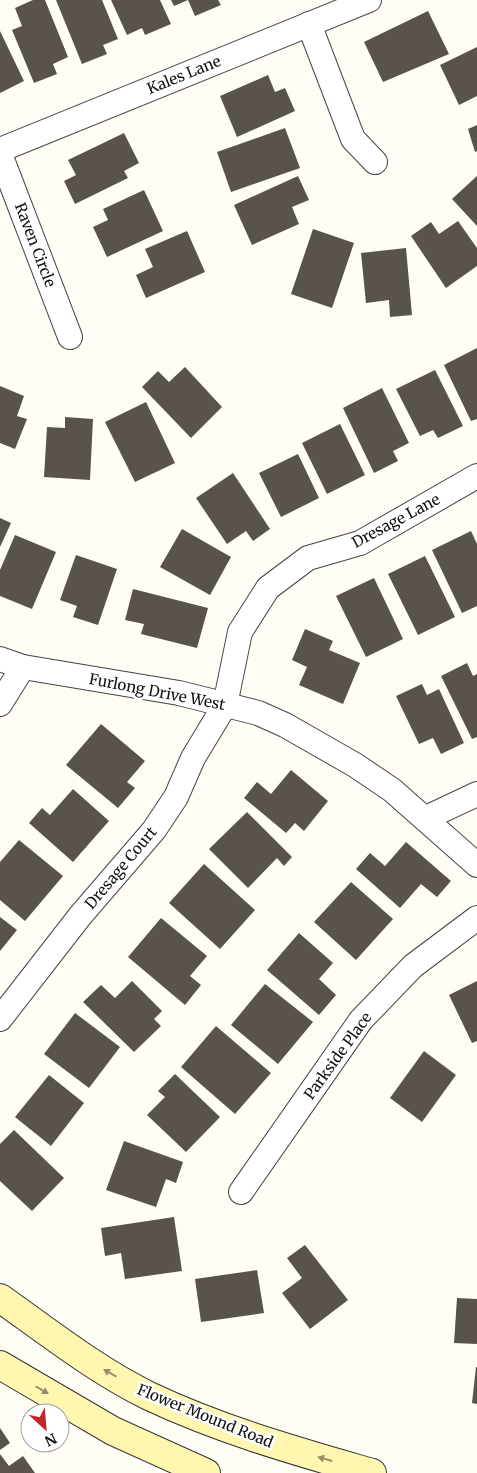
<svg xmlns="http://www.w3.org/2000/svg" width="477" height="1473" font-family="Merriweather,serif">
<rect width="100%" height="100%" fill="#fffdf5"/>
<g fill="#5a524d">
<path d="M33 0H45L68 57 53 64 57 74 34 83 12 30 22 26 15 8Z"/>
<path d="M56 0H102L118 39 103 45 107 54 82 64Z"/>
<path d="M111 0H160L171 24 145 35 142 28 127 35Z"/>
<path d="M171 0H188L174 6Z"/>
<path d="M188 0H218L221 5 195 16Z"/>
<path d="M428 11 449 54 383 82 364 42Z"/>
<path d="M0 31 24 81 0 93Z"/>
<path d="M477 47V96L459 105 440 65Z"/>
<path d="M268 75 275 92 285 88 295 111 237 137 220 96Z"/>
<path d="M477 125V151L475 152 468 129Z"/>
<path d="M285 128 300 168 231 192 217 152Z"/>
<path d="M124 133 139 163 124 171 128 178 75 204 64 181 76 175 68 160Z"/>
<path d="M298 176 309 200 292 207 299 224 252 245 234 205Z"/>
<path d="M477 176V226L452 199Z"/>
<path d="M144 190 163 231 107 257 93 227 108 220 103 209Z"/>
<path d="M458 221 477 248V266L446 288 411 236 431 222 439 234Z"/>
<path d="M313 229 354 243 332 308 291 294Z"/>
<path d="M187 231 205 272 146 298 136 275 153 267 145 249Z"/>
<path d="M406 248 412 315 390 317 389 300 366 303 361 253Z"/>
<path d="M477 348V419L471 421 444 365Z"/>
<path d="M185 367 222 407 191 438 142 387 158 371 169 382Z"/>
<path d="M435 370 463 426 438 438 433 430 420 436 396 389Z"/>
<path d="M0 386 24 396 17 416 27 419 15 449 0 443Z"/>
<path d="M382 388 409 443 393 451 398 461 374 473 343 408Z"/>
<path d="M146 402 175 463 135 482 105 422Z"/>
<path d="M65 417 93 419 90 480 44 477 47 427 65 428Z"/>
<path d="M340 424 365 475 327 494 302 443Z"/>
<path d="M298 454 319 498 281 517 259 473Z"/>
<path d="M233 473 270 529 253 541 246 531 227 544 196 498Z"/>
<path d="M0 518 11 523 0 547Z"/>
<path d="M182 529 231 557 210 595 160 567Z"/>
<path d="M471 531 477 544V606L462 613 432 550Z"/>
<path d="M15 535 56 552 32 609 0 596V570Z"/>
<path d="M76 555 117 569 98 625 73 617 77 606 60 600Z"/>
<path d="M425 556 455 617 418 635 388 574Z"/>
<path d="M374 578 403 639 366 657 336 596Z"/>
<path d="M133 589 208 608 197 648 141 634 144 624 125 620Z"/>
<path d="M305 629 333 641 329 650 360 663 343 704 299 685 307 667 292 660Z"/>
<path d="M467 663 473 676 477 674V737L472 739 441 676Z"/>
<path d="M422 684 427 695 439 689 464 743 441 754 433 738 419 744 396 696Z"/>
<path d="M101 724 145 761 127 782 135 788 118 808 66 765Z"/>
<path d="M291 770 328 801 304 831 295 823 286 833 244 798 257 782 271 794Z"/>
<path d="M73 789 109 821 73 862 29 823 42 808 50 815Z"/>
<path d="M247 812 292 857 284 866 277 858 248 888 209 849Z"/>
<path d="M19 840 63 876 25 921 0 900V862Z"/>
<path d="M406 842 451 881 437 897 421 884 400 908 356 869 370 853 385 866Z"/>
<path d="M204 864 255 910 220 949 169 903Z"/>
<path d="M351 882 393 919 356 960 314 922Z"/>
<path d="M0 917 17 930 0 951Z"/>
<path d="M161 918 207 956 190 976 201 985 185 1005 128 957Z"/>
<path d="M299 933 333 963 319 979 336 995 319 1015 267 970Z"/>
<path d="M132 981 162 1011 154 1019 161 1026 134 1052 83 1002 101 985 115 998Z"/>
<path d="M477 981V1041L472 1043 449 995Z"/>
<path d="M265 984 313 1022 278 1064 231 1025Z"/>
<path d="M75 1013 120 1047 89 1088 44 1054Z"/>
<path d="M216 1026 271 1073 235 1114 181 1067Z"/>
<path d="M424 1051 456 1075 422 1122 390 1098Z"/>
<path d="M175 1074 220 1117 186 1152 147 1115 165 1097 158 1091Z"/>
<path d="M49 1075 84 1103 51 1146 15 1117Z"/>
<path d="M14 1130 64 1178 32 1211 0 1181V1144Z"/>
<path d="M124 1141 183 1162 176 1183 166 1179 156 1207 106 1190Z"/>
<path d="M174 1217 182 1271 125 1279 121 1253 105 1256 101 1228Z"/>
<path d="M305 1245 348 1300 310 1329 282 1293 302 1278 287 1258Z"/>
<path d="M257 1270 264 1313 201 1322 195 1279Z"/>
<path d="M457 1298 477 1299V1344L454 1343Z"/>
<path d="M476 1367H477V1404L472 1403Z"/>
<path d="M0 1428 10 1443 0 1450Z"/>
<path d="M0 1454 9 1466 23 1456 35 1473H0Z"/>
</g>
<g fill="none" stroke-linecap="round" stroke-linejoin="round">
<g stroke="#444" stroke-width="26">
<g id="minor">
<path d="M309 24 353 139 375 162"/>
<path d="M0 150 369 0"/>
<path d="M0 154 70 337"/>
<path d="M0 659 23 667 179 693 258 713 285 725 355 765 392 790 477 865"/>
<path d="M0 704 23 667"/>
<path d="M426 818 477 794"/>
<path d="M0 1019 80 916 154 830 176 797 193 758 225 705 240 632 268 588 308 558 360 543 477 476"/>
<path d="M241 1192 361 1020 413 966 477 918"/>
</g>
</g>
<g stroke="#333" stroke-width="30">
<g id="secondary">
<path d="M0 1298C48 1332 96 1370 149 1396 221 1430 296 1451 372 1473"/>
<path d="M0 1365 113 1431 206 1473"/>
</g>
</g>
<use href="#minor" stroke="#fff" stroke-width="24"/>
<use href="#secondary" stroke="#fff6b0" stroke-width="28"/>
</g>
<defs><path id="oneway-solid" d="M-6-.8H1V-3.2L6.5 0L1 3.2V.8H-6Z" transform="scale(1.25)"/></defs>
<g fill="#948f68">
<use href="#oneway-solid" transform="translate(110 1373) rotate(-150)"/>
<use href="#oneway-solid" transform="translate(42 1390) rotate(30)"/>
<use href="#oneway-solid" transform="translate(325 1459) rotate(-164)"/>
</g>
<g text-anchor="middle" stroke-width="5" stroke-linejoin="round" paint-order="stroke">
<g font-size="15" fill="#111" stroke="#fff">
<text transform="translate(184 75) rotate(-22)" y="5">Kales Lane</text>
<text transform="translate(35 245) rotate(69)" y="5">Raven Circle</text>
<text transform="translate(396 521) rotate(-28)" y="5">Dresage Lane</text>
<text transform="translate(157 692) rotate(11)" y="5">Furlong Drive West</text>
<text transform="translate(121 868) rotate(-50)" y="5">Dresage Court</text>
<text transform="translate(338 1056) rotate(-54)" y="5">Parkside Place</text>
<text transform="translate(205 1416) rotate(22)" y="5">Flower Mound Road</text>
</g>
</g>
<g transform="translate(45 1428) rotate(154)"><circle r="24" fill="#ffffff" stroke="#a0a0a0"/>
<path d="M0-4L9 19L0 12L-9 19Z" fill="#c4262e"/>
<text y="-8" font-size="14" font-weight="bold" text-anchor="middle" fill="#111111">N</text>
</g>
</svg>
